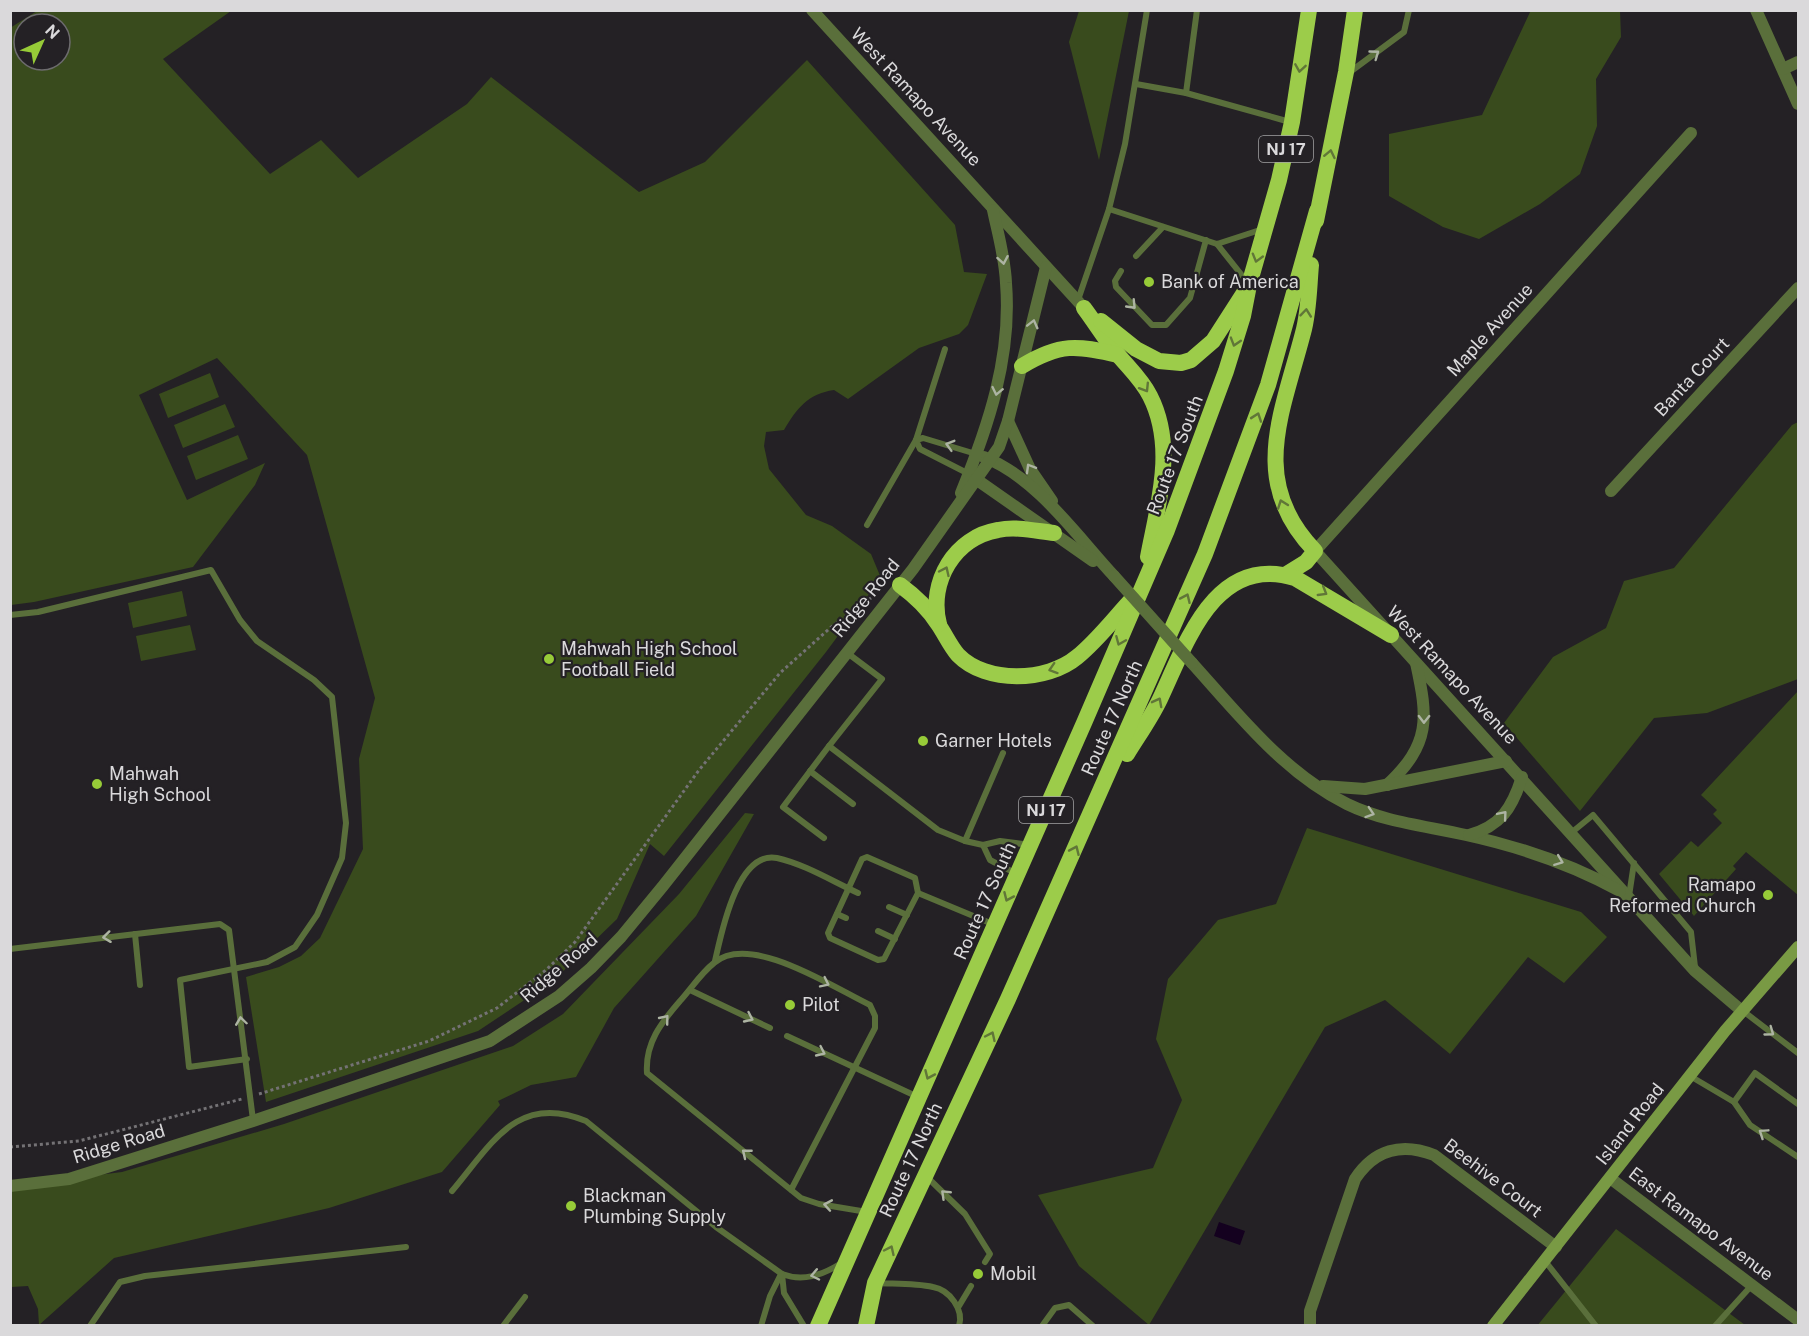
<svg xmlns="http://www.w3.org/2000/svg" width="1809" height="1336" font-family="'Public Sans',sans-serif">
<rect width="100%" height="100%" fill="#242125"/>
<g fill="#394b1d" fill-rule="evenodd">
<path d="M1531 10 1620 11 1621 37 1596 79 1597 126 1580 174 1540 204 1479 239 1443 227 1389 196V134L1482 115Z"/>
<path d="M37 11H231L163 59 270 174 321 140 358 178 467 104 491 77 639 192 705 162 807 60 955 225 964 272 987 274 968 325 959 334 919 348 848 399 834 390C808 394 797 408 784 430L766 432 764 446 769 469 806 515 832 526 871 554 881 578 826 652 664 856 650 844 617 919 553 981 478 1031 266 1102 246 977 279 967 301 956 320 938 363 849 359 759 375 698 307 455 217 358 139 395 187 500 265 463 255 485 193 567 34 602 11 605 10 28ZM24 24H60V60H24Z"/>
<path d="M1079 11H1129L1099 160 1069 42Z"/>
<path d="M210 373 219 397 168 418 159 394Z"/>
<path d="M225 404 235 427 183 448 174 425Z"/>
<path d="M1798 422V679L1707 713 1654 718 1580 811 1504 723 1553 657 1606 628 1624 581 1674 568 1792 425Z"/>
<path d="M238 435 248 459 196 480 187 456Z"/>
<path d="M182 591 187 616 133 628 128 603Z"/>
<path d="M190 625 196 650 141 661 136 636Z"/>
<path d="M1798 691V895L1746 852 1733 866 1736 869 1694 916 1659 874 1691 841 1698 847 1722 823 1713 814 1717 810 1701 795Z"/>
<path d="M745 813 754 814 696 916 614 1008 576 1077 531 1085 498 1101 500 1105 442 1172 329 1208 114 1258 39 1325 38 1309 28 1286 11 1287V1186L122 1172 284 1124 513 1046 563 1014 679 894Z"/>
<path d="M1307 828 1581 912 1607 937 1564 983 1528 957 1450 1054 1385 1000 1325 1027 1149 1325 1079 1266 1038 1195 1153 1168 1182 1100 1156 1039 1168 979 1218 920 1276 904Z"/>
<path d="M1616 1229 1745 1325 1537 1326Z"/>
</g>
<path fill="#14011f" d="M1219 1222 1245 1231 1240 1245 1214 1236Z"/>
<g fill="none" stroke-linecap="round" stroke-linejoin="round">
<g stroke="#747275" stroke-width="3" stroke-dasharray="3 3" stroke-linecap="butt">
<path d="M259 1094 429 1041 497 1008 546 970 575 942 699 770 780 673 830 628 871 598"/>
<path d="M10 1147 79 1141 242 1099"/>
</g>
<g stroke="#5a6f3b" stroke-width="6">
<path d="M1197 10 1186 93 1290 122"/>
<path d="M1350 72 1404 32 1409 10"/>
<path d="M1136 84 1186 93"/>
<path d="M1109 209 1217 244 1263 229"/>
<path d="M1217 244 1248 283"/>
<path d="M1136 256 1163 227"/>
<path d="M1121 271 1115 281 1116 287 1152 325H1166L1190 298 1206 240"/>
<path d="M1078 300 1109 209 1125 144 1147 10"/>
<path d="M969 474 920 449 916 440 923 438 976 454"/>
<path d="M867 525 916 440 945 349"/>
<path d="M10 615 38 612 211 570 240 620 257 641 314 680 332 697 346 823 342 858 317 915 295 947 267 962 180 980 189 1067 247 1059"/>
<path d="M846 652 882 679 829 746 938 830 965 841 983 845 1000 841 1030 845"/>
<path d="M810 771 853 804"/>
<path d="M1571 833 1593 815 1691 932 1695 967"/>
<path d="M824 838 783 807 829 746"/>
<path d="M965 841 1003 753"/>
<path d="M983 845 990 860 1017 874"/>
<path d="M867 857 915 878 918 893 884 959 878 960 830 938 828 933 862 859Z"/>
<path d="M918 893 995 925"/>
<path d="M1629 896 1634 863"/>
<path d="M889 907 907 915"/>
<path d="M837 914 846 918"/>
<path d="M878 931 895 939"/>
<path d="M135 934 140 985"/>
<path d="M10 949 220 924 229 930 253 1120"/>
<path d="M715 961C721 935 737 850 777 858 804 864 832 881 858 893"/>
<path d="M690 990 770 1028"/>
<path d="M1743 1011 1798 1053"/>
<path d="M787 1036 918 1097"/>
<path d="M1690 1076 1734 1102 1750 1125 1798 1157"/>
<path d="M1734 1102 1755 1073 1798 1104"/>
<path d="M927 1177 965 1214 990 1254 985 1262"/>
<path d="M791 1190 875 1028V1016L870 1005C834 988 750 932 714 963 701 973 691 989 680 1001 661 1023 645 1043 647 1073L801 1198 819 1204 867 1212"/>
<path d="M452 1191C491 1145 517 1092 586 1121L716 1227 782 1274C803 1282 822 1275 840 1264"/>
<path d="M1545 1261 1596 1326"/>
<path d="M782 1274 784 1293 804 1326"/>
<path d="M876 1283C895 1284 915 1283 933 1287 950 1290 964 1310 959 1326"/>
<path d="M959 1306 971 1286"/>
<path d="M90 1326 120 1282 145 1276 406 1247"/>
<path d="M503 1326 525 1297"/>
<path d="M761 1326 770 1296 781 1274"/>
<path d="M1042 1326 1055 1308 1069 1305 1093 1326"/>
<path d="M1715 1326 1752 1285"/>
</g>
<g stroke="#5a6f3b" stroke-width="12">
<path d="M1756 10 1798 104"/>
<path d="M1783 69 1798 62"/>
<path d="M1611 491 1798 288"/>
<path d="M1315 551 1691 133"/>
<path d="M1310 1326V1311L1355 1179C1374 1150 1401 1142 1434 1155L1556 1247"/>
</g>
<g stroke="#5a6f3b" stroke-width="12">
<path d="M812 10 1084 308"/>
<path d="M1008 421 1030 469 1052 501"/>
<path d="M984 457C1037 478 1076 535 1114 576"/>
<path d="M970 475 1093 561"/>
<path d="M961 493C988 427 1012 357 1006 283 1005 258 998 234 993 210"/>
<path d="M1315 551 1695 971 1742 1011"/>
<path d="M1192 663C1238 714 1284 773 1347 804 1384 822 1427 826 1466 835 1521 847 1571 864 1620 891"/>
<path d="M1387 785C1431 744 1428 718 1416 663"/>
<path d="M1323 786 1365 789 1506 761"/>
<path d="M1469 835C1501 826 1512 808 1522 777"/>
<path d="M1610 1178 1798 1320"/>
<path d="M10 1186 69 1179 253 1121 490 1041 559 996 591 968 621 937 663 886 913 569 999 447 1008 421 1046 267"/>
</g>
<path stroke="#799a44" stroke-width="12" d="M1493 1326 1725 1031 1798 947"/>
<g stroke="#9ccc4a" stroke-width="16">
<path d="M1316 221 1346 72 1355 10"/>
<path d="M1084 308C1096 324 1106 341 1119 356 1130 369 1142 380 1150 396 1176 447 1158 504 1148 557"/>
<path d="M1101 321 1136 349 1159 361 1181 363 1191 360 1213 341 1249 285 1279 180 1292 122 1309 10"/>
<path d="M1022 366C1060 343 1077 345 1118 355"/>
<path d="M1285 575 1306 562 1315 551C1248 482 1282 414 1303 333 1309 312 1309 287 1311 265"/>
<path d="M900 585C915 596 928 608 938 624 945 634 950 646 958 655 986 684 1047 682 1077 657 1098 640 1115 617 1134 597"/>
<path d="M939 624C928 582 955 537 998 530 1016 526 1036 531 1054 533"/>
<path d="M1127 754C1138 736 1151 718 1160 699 1186 644 1215 553 1295 578L1391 635"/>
<path d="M818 1326 1084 723 1167 530 1226 371 1243 316 1249 285"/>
<path d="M866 1326 875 1283 1008 999 1205 554 1268 385 1317 211"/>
</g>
<path stroke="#5a6f3b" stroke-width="12" d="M1114 576 1192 663"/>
</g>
<defs><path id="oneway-chevron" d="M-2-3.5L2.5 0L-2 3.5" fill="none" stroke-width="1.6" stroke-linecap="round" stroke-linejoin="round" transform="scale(1.5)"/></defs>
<g stroke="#adb4a3">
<use href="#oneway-chevron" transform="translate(1375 54) rotate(-36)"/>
<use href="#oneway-chevron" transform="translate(1003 260) rotate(80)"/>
<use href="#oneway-chevron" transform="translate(1132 305) rotate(46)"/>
<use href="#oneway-chevron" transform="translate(1033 324) rotate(-76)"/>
<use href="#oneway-chevron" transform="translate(997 391) rotate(102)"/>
<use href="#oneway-chevron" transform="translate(950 445) rotate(-164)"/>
<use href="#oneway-chevron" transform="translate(1030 468) rotate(-120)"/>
<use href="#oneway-chevron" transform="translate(1424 719) rotate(91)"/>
<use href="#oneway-chevron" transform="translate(1370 813) rotate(18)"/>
<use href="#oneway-chevron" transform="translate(1503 815) rotate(-50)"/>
<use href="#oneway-chevron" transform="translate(1559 861) rotate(21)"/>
<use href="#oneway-chevron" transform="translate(107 937) rotate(173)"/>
<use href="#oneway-chevron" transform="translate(825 983) rotate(26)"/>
<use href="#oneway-chevron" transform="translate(749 1018) rotate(25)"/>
<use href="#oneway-chevron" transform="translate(665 1019) rotate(-51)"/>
<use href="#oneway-chevron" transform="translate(241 1021) rotate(-98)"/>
<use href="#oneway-chevron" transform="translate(1770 1032) rotate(36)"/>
<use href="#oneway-chevron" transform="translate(821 1052) rotate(25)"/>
<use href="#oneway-chevron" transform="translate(1763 1133) rotate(-146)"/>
<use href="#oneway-chevron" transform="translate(746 1153) rotate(-141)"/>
<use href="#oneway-chevron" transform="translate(945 1194) rotate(-136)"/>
<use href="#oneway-chevron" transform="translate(828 1205) rotate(-170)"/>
<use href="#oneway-chevron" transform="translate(815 1275) rotate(168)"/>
</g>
<g stroke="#607638">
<use href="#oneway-chevron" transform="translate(1300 68) rotate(99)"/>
<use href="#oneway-chevron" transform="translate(1330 154) rotate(-78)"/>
<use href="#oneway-chevron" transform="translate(1257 258) rotate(106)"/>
<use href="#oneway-chevron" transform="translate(1306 313) rotate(-84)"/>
<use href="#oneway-chevron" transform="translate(1235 342) rotate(107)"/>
<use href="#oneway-chevron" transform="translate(1145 388) rotate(58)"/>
<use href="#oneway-chevron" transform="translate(1257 417) rotate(-71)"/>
<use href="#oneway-chevron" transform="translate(1282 504) rotate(-110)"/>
<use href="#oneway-chevron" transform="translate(945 571) rotate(-65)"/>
<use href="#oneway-chevron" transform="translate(1323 592) rotate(31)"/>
<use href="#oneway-chevron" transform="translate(1186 598) rotate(-66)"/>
<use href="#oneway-chevron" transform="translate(1120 641) rotate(113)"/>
<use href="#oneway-chevron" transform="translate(1053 669) rotate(162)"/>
<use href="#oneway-chevron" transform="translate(1158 702) rotate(-62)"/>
<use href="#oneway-chevron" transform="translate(1075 850) rotate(-66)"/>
<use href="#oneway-chevron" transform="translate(1008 897) rotate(114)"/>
<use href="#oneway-chevron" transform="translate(991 1036) rotate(-65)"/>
<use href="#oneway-chevron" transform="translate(929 1075) rotate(114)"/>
<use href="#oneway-chevron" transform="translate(890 1250) rotate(-65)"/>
</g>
<g fill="#97cb38" stroke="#242125" stroke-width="2">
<circle cx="1149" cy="282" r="6"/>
<circle cx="549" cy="659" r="6"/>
<circle cx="923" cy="741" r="6"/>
<circle cx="97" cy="784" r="6"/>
<circle cx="1768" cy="895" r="6"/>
<circle cx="790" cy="1005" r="6"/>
<circle cx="571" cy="1206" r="6"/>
<circle cx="978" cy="1274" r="6"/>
</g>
<g text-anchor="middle" stroke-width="4.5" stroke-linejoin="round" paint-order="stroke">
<g fill="#242125" stroke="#a3a2a4" stroke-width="1.5">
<rect x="1259" y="136" width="54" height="26" rx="4.5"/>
<rect x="1019" y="797" width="54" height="26" rx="4.5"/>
</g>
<g font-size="16" font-weight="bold" fill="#dad9db">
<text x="1286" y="155">NJ 17</text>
<text x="1046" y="816">NJ 17</text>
</g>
<g font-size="18" fill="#dad9db" stroke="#242125">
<text transform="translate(916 97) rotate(47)" y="6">West Ramapo Avenue</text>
<text transform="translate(1490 330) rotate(-48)" y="6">Maple Avenue</text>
<text transform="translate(1692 377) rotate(-47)" y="6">Banta Court</text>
<text transform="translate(1175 455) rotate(-69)" y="6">Route 17 South</text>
<text transform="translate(866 598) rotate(-51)" y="6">Ridge Road</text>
<text transform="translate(1452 675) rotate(47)" y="6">West Ramapo Avenue</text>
<text transform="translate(1112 718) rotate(-66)" y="6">Route 17 North</text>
<text transform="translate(985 901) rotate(-66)" y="6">Route 17 South</text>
<text transform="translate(559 968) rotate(-41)" y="6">Ridge Road</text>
<text transform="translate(1630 1124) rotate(-52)" y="6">Island Road</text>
<text transform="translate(119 1144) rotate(-17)" y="6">Ridge Road</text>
<text transform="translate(911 1160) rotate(-65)" y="6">Route 17 North</text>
<text transform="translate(1493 1178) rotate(37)" y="6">Beehive Court</text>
<text transform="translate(1701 1224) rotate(37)" y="6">East Ramapo Avenue</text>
</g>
<g font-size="18" fill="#dad9db" stroke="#242125" text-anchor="start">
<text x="1161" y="288">Bank of America</text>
<text x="561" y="655">Mahwah High School<tspan x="561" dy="21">Football Field</tspan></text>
<text x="935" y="747">Garner Hotels</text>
<text x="109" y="780">Mahwah<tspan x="109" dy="21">High School</tspan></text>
<text x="1756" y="891" text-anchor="end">Ramapo<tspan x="1756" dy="21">Reformed Church</tspan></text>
<text x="802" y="1011">Pilot</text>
<text x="583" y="1202">Blackman<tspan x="583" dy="21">Plumbing Supply</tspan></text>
<text x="990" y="1280">Mobil</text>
</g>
</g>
<rect width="1809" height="1336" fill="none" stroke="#dad9db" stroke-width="24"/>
<g transform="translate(42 42) rotate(45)"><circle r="28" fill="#242125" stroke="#6d6b6e" stroke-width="1.5"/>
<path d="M0-4.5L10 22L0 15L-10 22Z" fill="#97cb38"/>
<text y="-9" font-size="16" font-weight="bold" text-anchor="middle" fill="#dad9db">N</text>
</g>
</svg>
